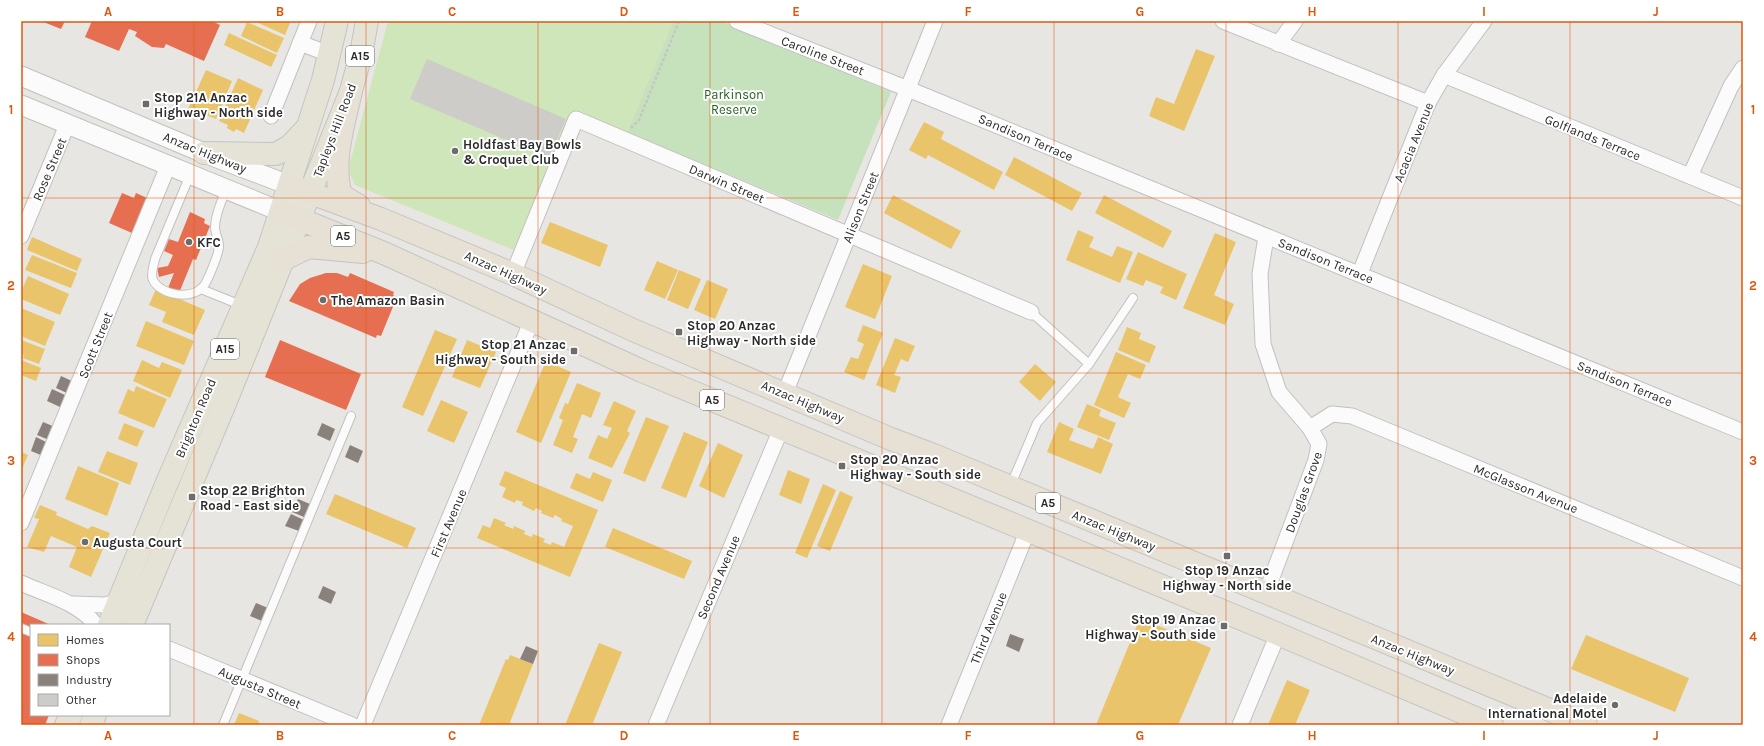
<svg xmlns="http://www.w3.org/2000/svg" width="1764" height="746" font-family="Karla,sans-serif">
<rect width="100%" height="100%" fill="#e8e6e2"/>
<path fill="#c6e2bc" d="M673 21H722L891 92 838 220 627 132Z"/>
<path fill="#cfe5ba" d="M388 21H673L627 132 573 111 516 251 355 185 348 170Z"/>
<g fill="#e9c46a">
<path d="M254 21H286L290 23 285 35Z"/>
<path d="M247 22 284 38 277 53 241 36Z"/>
<path d="M229 33 277 55 271 67 224 45Z"/>
<path d="M1196 49 1215 56 1184 131 1149 116 1156 97 1174 104Z"/>
<path d="M206 70 232 81 216 119 206 115 204 120 195 116 196 113 188 109Z"/>
<path d="M238 78 263 90 244 133 236 129 234 132 227 128 228 125 219 121Z"/>
<path d="M924 122 944 132 941 139 1003 172 994 190 928 155 926 159 909 150Z"/>
<path d="M1014 157 1082 193 1072 211 1005 175Z"/>
<path d="M893 195 961 231 951 249 884 213Z"/>
<path d="M1104 195 1172 231 1163 248 1095 213Z"/>
<path d="M550 222 608 245 600 267 541 243Z"/>
<path d="M1078 230 1094 237 1089 247 1112 257 1117 246 1133 252 1120 283 1066 260Z"/>
<path d="M1215 233 1236 242 1214 295 1234 304 1225 325 1183 308Z"/>
<path d="M32 237 82 259 77 271 27 250Z"/>
<path d="M1138 252 1187 274 1176 300 1160 293 1163 287 1146 280 1143 286 1126 279Z"/>
<path d="M32 255 77 273 71 288 25 270Z"/>
<path d="M657 261 678 270 665 299 644 290Z"/>
<path d="M863 264 892 276 875 319 845 307Z"/>
<path d="M679 270 701 279 688 309 667 300Z"/>
<path d="M28 276 69 294 60 315 21 299V292Z"/>
<path d="M707 280 728 289 715 319 694 310Z"/>
<path d="M156 289 205 310 194 335 162 322 166 312 149 305Z"/>
<path d="M21 308 55 322 45 346 21 336Z"/>
<path d="M146 321 194 341 184 365 136 346Z"/>
<path d="M863 325 883 333 864 380 844 372 851 357 858 359 864 344 857 341Z"/>
<path d="M1127 327 1141 333 1139 339 1156 346 1149 363 1118 350Z"/>
<path d="M435 330 457 339 423 416 402 407Z"/>
<path d="M895 338 915 346 908 362 901 359 894 375 901 377 895 393 876 385Z"/>
<path d="M21 340 45 349 39 364 23 358 24 355 21 354Z"/>
<path d="M467 340 496 352 480 388 452 377Z"/>
<path d="M1116 352 1146 365 1140 379 1128 374 1118 397 1131 403 1124 418 1094 405Z"/>
<path d="M21 360 41 368 36 381 21 375Z"/>
<path d="M142 360 159 368 162 362 182 370 170 398 133 381Z"/>
<path d="M546 361 571 372 541 443 516 432Z"/>
<path d="M1035 364 1056 382 1040 401 1019 382Z"/>
<path d="M577 383 601 393 591 418 582 414 573 437 578 439 572 453 553 445 563 420 559 418 565 403 568 404Z"/>
<path d="M136 386 167 399 154 428 118 413 128 389 134 392Z"/>
<path d="M441 400 468 412 454 443 427 431Z"/>
<path d="M614 401 636 411 627 431 630 433 612 468 588 458 598 435 607 439 612 428 603 425Z"/>
<path d="M1087 404 1101 410 1099 416 1116 423 1109 440 1077 427Z"/>
<path d="M646 417 669 426 645 482 623 473Z"/>
<path d="M1059 422 1074 429 1069 440 1093 449 1098 437 1113 444 1101 474 1047 452Z"/>
<path d="M124 423 144 431 137 447 118 439Z"/>
<path d="M684 432 708 442 686 498 661 488Z"/>
<path d="M718 443 743 455 724 498 699 486Z"/>
<path d="M107 451 138 463 130 485 98 472Z"/>
<path d="M21 452 28 455 21 471Z"/>
<path d="M78 466 119 483 107 516 65 499Z"/>
<path d="M788 470 810 479 801 504 779 495Z"/>
<path d="M505 471 598 510 570 577 477 538 483 525 490 528 494 518 506 523 504 525 513 529 514 526 525 531 524 534 532 537 533 534 545 539 543 542 551 545 552 542 564 547 573 526 561 521 562 519 555 515 553 518 541 513 542 511 536 508 534 511 522 505 523 502 516 500 515 503 502 497 506 488 499 485Z"/>
<path d="M593 472 612 480 603 502 570 488 576 473 590 479Z"/>
<path d="M823 484 836 490 807 558 795 553Z"/>
<path d="M840 491 853 497 830 551 817 546Z"/>
<path d="M335 494 416 528 407 548 326 514Z"/>
<path d="M40 505 57 512 56 515 88 529 92 526 110 533 91 577 69 567 77 547 51 536 44 552 27 547 39 519 34 518Z"/>
<path d="M613 528 692 561 684 579 605 547Z"/>
<path d="M1140 618 1211 648 1178 725H1096Z"/>
<path d="M1586 635 1689 678 1675 712 1571 669Z"/>
<path d="M599 643 622 652 592 725H565Z"/>
<path d="M510 655 533 664 509 725H479L506 659 508 660Z"/>
<path d="M1287 680 1310 690 1295 725H1268Z"/>
<path d="M239 713 259 721 258 725H234Z"/>
</g>
<g fill="#e76f51">
<path d="M41 21H65L61 29Z"/>
<path d="M92 21H212L220 25 204 61 166 44 164 48 152 47 135 36 137 32 129 29 119 51 85 37Z"/>
<path d="M122 193 134 198 136 193 147 198 132 233 109 223Z"/>
<path d="M190 212 205 219 204 223 210 226 196 260 193 259 179 293 168 288 174 273 159 277 157 268 168 266 173 255 164 251 169 239 178 242Z"/>
<path d="M326 273H337L348 277 350 273 394 292 393 295 397 297 381 336 377 335 376 338 289 301 300 284 310 278Z"/>
<path d="M280 340 361 374 346 410 265 377Z"/>
<path d="M21 612 51 625H31V715H49L45 725H21Z"/>
</g>
<g fill="#8a817c">
<path d="M61 376 74 382 69 394 56 388Z"/>
<path d="M52 389 65 395 60 407 47 401Z"/>
<path d="M43 422 55 427 49 440 37 435Z"/>
<path d="M322 423 335 429 330 441 317 435Z"/>
<path d="M36 437 48 443 43 456 31 451Z"/>
<path d="M350 445 363 451 358 463 345 457Z"/>
<path d="M298 499 310 504 304 517 292 512Z"/>
<path d="M291 514 304 520 299 531 285 526Z"/>
<path d="M323 586 336 592 331 604 318 598Z"/>
<path d="M256 603 268 608 262 621 250 616Z"/>
<path d="M1010 634 1024 639 1019 652 1006 646Z"/>
<path d="M526 646 538 651 533 664 520 659Z"/>
</g>
<path fill="#cdccc8" d="M427 59 566 119 549 158 410 99Z"/>
<g fill="none" stroke-linecap="round" stroke-linejoin="round">
<g stroke="#c2c1c1" stroke-width="10">
<g id="service">
<path d="M190 175 155 259C154 265 150 274 153 280 160 295 194 302 205 284 209 277 218 256 219 247 220 242 215 234 215 227 215 214 222 201 226 189"/>
<path d="M201 289 243 306"/>
<path d="M1089 364 1133 298"/>
<path d="M1010 487 1037 423 1089 364 1031 312"/>
<path d="M21 628 31 632"/>
<path d="M223 725 351 416"/>
</g>
</g>
<g stroke="#c2c1c1" stroke-width="17">
<g id="minor">
<path d="M737 21 913 91 1743 432"/>
<path d="M1223 21 1428 103"/>
<path d="M300 43 329 54"/>
<path d="M1278 44 1295 21"/>
<path d="M1444 75 1743 198"/>
<path d="M271 116 309 21"/>
<path d="M1690 176 1731 86 1743 68"/>
<path d="M21 236 67 125"/>
<path d="M1266 237 1260 274 1263 344 1279 392 1310 428 1319 444 1316 460 1266 593"/>
<path d="M1360 273 1428 103 1444 75 1484 21"/>
<path d="M513 274 576 119 1031 312"/>
<path d="M785 393 935 21"/>
<path d="M1310 428 1332 414 1352 416 1743 578"/>
<path d="M21 523 168 166"/>
<path d="M21 583C47 595 78 602 96 625"/>
<path d="M73 604 104 605 118 602"/>
<path d="M169 649 352 725"/>
<path d="M363 725 532 320"/>
<path d="M656 725 781 429"/>
<path d="M949 725 1028 530"/>
<path d="M1240 725 1278 634"/>
</g>
</g>
<g stroke="#c2c1c1" stroke-width="21">
<g id="tertiary">
<path d="M21 76 204 153 289 185"/>
<path d="M21 105 282 212"/>
</g>
</g>
<g stroke="#c5c4c2" stroke-width="24">
<g id="primary">
<path d="M204 153 276 154 290 146 305 130"/>
<path d="M109 625 166 485 269 247 323 80 337 21"/>
<path d="M132 625 226 401 351 91 361 54 367 21"/>
<path d="M66 725 71 715"/>
<path d="M91 725 95 715"/>
</g>
</g>
<g stroke="#c5c4c2" stroke-width="24">
<g id="trunk">
<path d="M351 91C344 124 331 162 341 195L359 206"/>
<path d="M289 185 381 219 513 274 633 330 891 439 931 454 1586 725"/>
<path d="M282 212 386 254 642 371 1278 634 1492 725"/>
<path d="M282 260 309 247 363 252"/>
</g>
</g>
<path stroke="#c5c5c4" stroke-width="2.5" stroke-dasharray="3 2" stroke-linecap="butt" d="M631 128 639 120 679 21"/>
<use href="#service" stroke="#fcfbfb" stroke-width="8"/>
<use href="#minor" stroke="#fcfbfb" stroke-width="15"/>
<use href="#tertiary" stroke="#fcfbfb" stroke-width="19"/>
<use href="#primary" stroke="#e5e3d5" stroke-width="22"/>
<use href="#trunk" stroke="#e6e1d4" stroke-width="22"/>
</g>
<path fill="none" stroke="#df570e" stroke-width="1" stroke-opacity="0.55" d="M194 21V725M366 21V725M538 21V725M710 21V725M882 21V725M1054 21V725M1226 21V725M1398 21V725M1570 21V725M21 198H1743M21 373H1743M21 548H1743"/>
<g fill="#6d6c6b" stroke="#fff" stroke-width="1.5">
<rect x="142" y="100" width="8" height="8" rx="2"/>
<circle cx="455" cy="151" r="4"/>
<circle cx="189" cy="242" r="4"/>
<circle cx="323" cy="300" r="4"/>
<rect x="675" y="328" width="8" height="8" rx="2"/>
<rect x="570" y="347" width="8" height="8" rx="2"/>
<rect x="838" y="462" width="8" height="8" rx="2"/>
<rect x="188" y="493" width="8" height="8" rx="2"/>
<circle cx="85" cy="542" r="4"/>
<rect x="1223" y="552" width="8" height="8" rx="2"/>
<rect x="1220" y="622" width="8" height="8" rx="2"/>
<circle cx="1615" cy="705" r="4"/>
</g>
<g text-anchor="middle" stroke-width="4" stroke-linejoin="round" paint-order="stroke">
<g fill="#fff" stroke="#6b6b6b" stroke-width="1">
<rect x="346" y="46" width="28" height="20" rx="3"/>
<rect x="331" y="226" width="24" height="20" rx="3"/>
<rect x="211" y="339" width="28" height="20" rx="3"/>
<rect x="700" y="390" width="24" height="20" rx="3"/>
<rect x="1036" y="493" width="24" height="20" rx="3"/>
</g>
<g font-size="12" font-weight="bold" fill="#2b2b2b">
<text x="360" y="60">A15</text>
<text x="343" y="240">A5</text>
<text x="225" y="353">A15</text>
<text x="712" y="404">A5</text>
<text x="1048" y="507">A5</text>
</g>
<g font-size="13" fill="#2b2b2b" stroke="#fff">
<text transform="translate(823 55) rotate(21)" y="5">Caroline Street</text>
<text transform="translate(334 130) rotate(-69)" y="5">Tapleys Hill Road</text>
<text transform="translate(1026 137) rotate(23)" y="5">Sandison Terrace</text>
<text transform="translate(1593 137) rotate(22)" y="5">Golflands Terrace</text>
<text transform="translate(1413 142) rotate(-68)" y="5">Acacia Avenue</text>
<text transform="translate(205 152) rotate(22)" y="5">Anzac Highway</text>
<text transform="translate(49 169) rotate(-67)" y="5">Rose Street</text>
<text transform="translate(727 183) rotate(23)" y="5">Darwin Street</text>
<text transform="translate(860 207) rotate(-68)" y="5">Alison Street</text>
<text transform="translate(1326 260) rotate(22)" y="5">Sandison Terrace</text>
<text transform="translate(506 272) rotate(24)" y="5">Anzac Highway</text>
<text transform="translate(95 345) rotate(-68)" y="5">Scott Street</text>
<text transform="translate(1625 383) rotate(22)" y="5">Sandison Terrace</text>
<text transform="translate(803 401) rotate(23)" y="5">Anzac Highway</text>
<text transform="translate(195 418) rotate(-67)" y="5">Brighton Road</text>
<text transform="translate(1526 488) rotate(22)" y="5">McGlasson Avenue</text>
<text transform="translate(1303 492) rotate(-70)" y="5">Douglas Grove</text>
<text transform="translate(448 523) rotate(-67)" y="5">First Avenue</text>
<text transform="translate(1114 530) rotate(22)" y="5">Anzac Highway</text>
<text transform="translate(718 577) rotate(-67)" y="5">Second Avenue</text>
<text transform="translate(988 628) rotate(-68)" y="5">Third Avenue</text>
<text transform="translate(1413 654) rotate(22)" y="5">Anzac Highway</text>
<text transform="translate(260 687) rotate(23)" y="5">Augusta Street</text>
</g>
<g font-size="13" fill="#24631f" stroke="#fff">
<text x="734" y="99">Parkinson<tspan x="734" dy="15">Reserve</tspan></text>
</g>
<g font-size="13" font-weight="bold" fill="#2b2b2b" stroke="#fff" text-anchor="start">
<text x="154" y="102">Stop 21A Anzac<tspan x="154" dy="15">Highway - North side</tspan></text>
<text x="463" y="149">Holdfast Bay Bowls<tspan x="463" dy="15">&amp; Croquet Club</tspan></text>
<text x="197" y="247">KFC</text>
<text x="331" y="305">The Amazon Basin</text>
<text x="687" y="330">Stop 20 Anzac<tspan x="687" dy="15">Highway - North side</tspan></text>
<text x="566" y="349" text-anchor="end">Stop 21 Anzac<tspan x="566" dy="15">Highway - South side</tspan></text>
<text x="850" y="464">Stop 20 Anzac<tspan x="850" dy="15">Highway - South side</tspan></text>
<text x="200" y="495">Stop 22 Brighton<tspan x="200" dy="15">Road - East side</tspan></text>
<text x="93" y="547">Augusta Court</text>
<text x="1227" y="575" text-anchor="middle">Stop 19 Anzac<tspan x="1227" dy="15">Highway - North side</tspan></text>
<text x="1216" y="624" text-anchor="end">Stop 19 Anzac<tspan x="1216" dy="15">Highway - South side</tspan></text>
<text x="1607" y="703" text-anchor="end">Adelaide<tspan x="1607" dy="15">International Motel</tspan></text>
</g>
</g>
<rect width="1764" height="746" fill="none" stroke="#ffffff" stroke-width="44"/>
<rect x="30" y="624" width="140" height="92" fill="#ffffff" stroke="#aaaaaa"/>
<rect x="38" y="634" width="20" height="12" fill="#e9c46a" stroke="#aaaaaa"/>
<text x="66" y="644" font-size="12" fill="#2b2b2b">Homes</text>
<rect x="38" y="654" width="20" height="12" fill="#e76f51" stroke="#aaaaaa"/>
<text x="66" y="664" font-size="12" fill="#2b2b2b">Shops</text>
<rect x="38" y="674" width="20" height="12" fill="#8a817c" stroke="#aaaaaa"/>
<text x="66" y="684" font-size="12" fill="#2b2b2b">Industry</text>
<rect x="38" y="694" width="20" height="12" fill="#cdccc8" stroke="#aaaaaa"/>
<text x="66" y="704" font-size="12" fill="#2b2b2b">Other</text>
<rect x="22" y="22" width="1720" height="702" fill="none" stroke="#df570e" stroke-width="1.5"/>
<g font-size="13" text-anchor="middle" font-weight="bold" fill="#df570e">
<text x="108" y="16">A</text>
<text x="280" y="16">B</text>
<text x="452" y="16">C</text>
<text x="624" y="16">D</text>
<text x="796" y="16">E</text>
<text x="968" y="16">F</text>
<text x="1140" y="16">G</text>
<text x="1312" y="16">H</text>
<text x="1484" y="16">I</text>
<text x="1656" y="16">J</text>
<text x="11" y="114">1</text>
<text x="1753" y="114">1</text>
<text x="11" y="290">2</text>
<text x="1753" y="290">2</text>
<text x="11" y="465">3</text>
<text x="1753" y="465">3</text>
<text x="11" y="641">4</text>
<text x="1753" y="641">4</text>
<text x="108" y="740">A</text>
<text x="280" y="740">B</text>
<text x="452" y="740">C</text>
<text x="624" y="740">D</text>
<text x="796" y="740">E</text>
<text x="968" y="740">F</text>
<text x="1140" y="740">G</text>
<text x="1312" y="740">H</text>
<text x="1484" y="740">I</text>
<text x="1656" y="740">J</text>
</g>
</svg>
